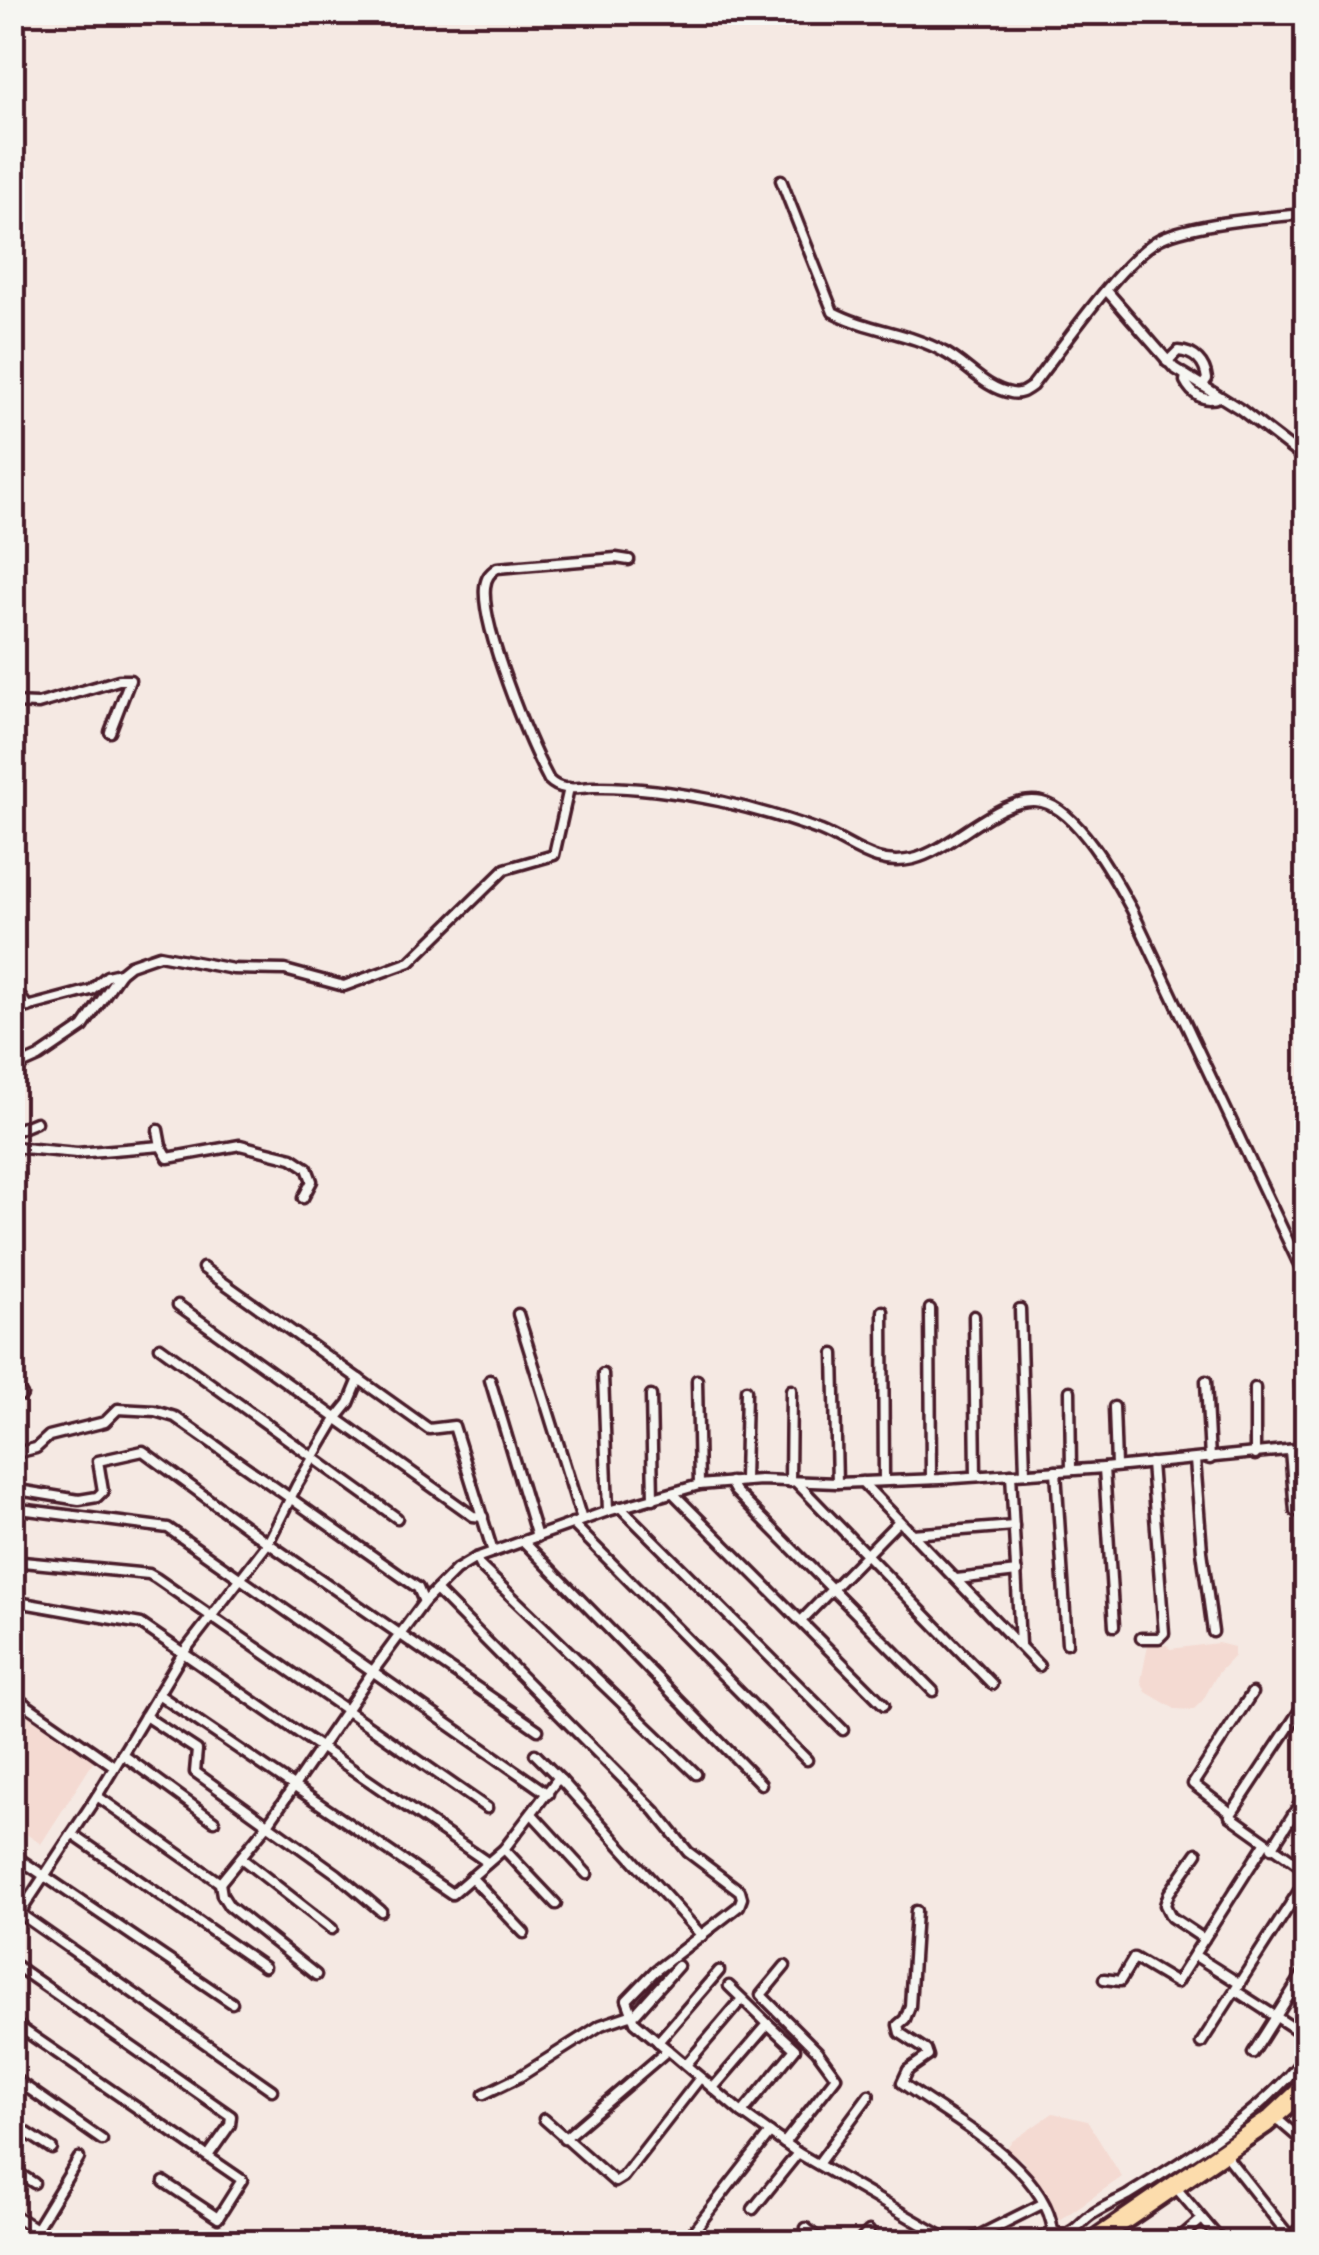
<svg xmlns="http://www.w3.org/2000/svg" width="1319" height="2255" font-family="Pangolin,sans-serif">
<rect width="100%" height="100%" fill="#f5e9e3"/>
<filter id="ink" filterUnits="userSpaceOnUse"><feTurbulence type="fractalNoise" baseFrequency=".01" numOctaves="2"/><feDisplacementMap in="SourceGraphic" scale="20" xChannelSelector="R" yChannelSelector="G"/><feConvolveMatrix kernelMatrix="1 2 1 2 8 2 1 2 1" color-interpolation-filters="sRGB"/></filter>
<g filter="url(#ink)">
<g fill="#f4dad2">
<path d="M1218 1643 1234 1647V1656L1218 1673 1203 1700 1193 1710 1175 1709 1146 1692 1141 1681 1148 1645H1168L1170 1649Z"/>
<path d="M13 1701 96 1758 41 1844 13 1825Z"/>
<path d="M1053 2113 1087 2121 1122 2177 1060 2220 1022 2160 1006 2149 1011 2142Z"/>
</g>
<g fill="none" stroke-linecap="round" stroke-linejoin="round">
<g stroke="#4a1f2b" stroke-width="15">
<g id="minor">
<path d="M781 180 833 312C869 331 908 332 944 352 967 364 984 388 1011 393 1020 395 1025 391 1032 386 1061 349 1122 259 1160 239 1192 223 1270 217 1306 214"/>
<path d="M1107 291 1174 368 1240 409 1306 460"/>
<path d="M1167 362 1178 351C1195 352 1205 363 1207 379L1202 386"/>
<path d="M1186 376 1185 381C1192 395 1205 403 1219 397"/>
<path d="M629 560 616 558 497 568C490 573 486 577 485 587 481 627 529 743 549 780 561 792 575 788 592 787 636 786 676 792 719 801 754 809 789 819 821 831 853 844 875 868 913 859 953 850 1002 792 1042 802 1078 810 1115 879 1132 910L1306 1279"/>
<path d="M12 703 38 704 119 680H130L110 732"/>
<path d="M12 986 28 1007"/>
<path d="M12 1011 91 990 107 976 120 973"/>
<path d="M12 1069 39 1057 83 1027 120 973 130 965 159 955 233 969 285 970 344 986 410 962 505 869 554 855 569 788"/>
<path d="M158 1130 161 1146"/>
<path d="M12 1132 36 1122"/>
<path d="M12 1147 77 1153 161 1146 168 1158 240 1145 292 1158 307 1168 312 1181 303 1198"/>
<path d="M203 1268 429 1429 454 1426 493 1552"/>
<path d="M178 1305 473 1516 483 1517"/>
<path d="M930 1309 931 1479"/>
<path d="M1020 1309 1025 1473"/>
<path d="M883 1311 884 1481"/>
<path d="M518 1314 582 1520"/>
<path d="M974 1316 976 1476"/>
<path d="M160 1347 397 1518"/>
<path d="M834 1354 837 1483"/>
<path d="M603 1374 608 1511"/>
<path d="M1300 1379 1303 1448"/>
<path d="M490 1380 537 1537"/>
<path d="M697 1380 699 1485"/>
<path d="M1206 1381 1210 1459"/>
<path d="M1255 1388V1455"/>
<path d="M12 1391 22 1395"/>
<path d="M1070 1391 1071 1470"/>
<path d="M651 1396 653 1499"/>
<path d="M1114 1407 1116 1466"/>
<path d="M1290 1450 1295 1511"/>
<path d="M12 1454 36 1448 49 1436 105 1422 118 1409 155 1411 175 1417 418 1588 424 1602"/>
<path d="M1195 1460 1202 1551 1213 1632"/>
<path d="M1104 1468 1114 1626"/>
<path d="M1056 1471 1067 1643"/>
<path d="M1011 1474 1020 1644"/>
<path d="M744 1480 746 1390"/>
<path d="M730 1482 735 1491 933 1691"/>
<path d="M790 1482 791 1390"/>
<path d="M862 1482 1039 1666"/>
<path d="M797 1483 992 1684"/>
<path d="M12 1489 79 1500 97 1497 103 1491 98 1461 143 1451 268 1543 538 1730"/>
<path d="M673 1493 884 1705"/>
<path d="M620 1507 843 1730"/>
<path d="M12 1508 168 1528 548 1794"/>
<path d="M572 1523 807 1760"/>
<path d="M912 1534 1014 1526"/>
<path d="M524 1542 761 1784"/>
<path d="M476 1558 480 1566 696 1774"/>
<path d="M12 1561 149 1574 156 1578 487 1808"/>
<path d="M957 1579 1017 1572"/>
<path d="M436 1590 655 1811 688 1852 740 1891 742 1898 739 1906 655 1971 627 2000 635 2022 742 2113 798 2153 952 2242"/>
<path d="M12 1601 141 1624 487 1862"/>
<path d="M801 1621 899 1521"/>
<path d="M1141 1638H1159L1164 1633 1151 1463"/>
<path d="M158 1694 452 1894 504 1849 556 1781 561 1780 702 1936"/>
<path d="M12 1695 114 1766"/>
<path d="M1306 1701 1230 1816 1306 1870"/>
<path d="M145 1716 197 1750 195 1772 337 1874 381 1911"/>
<path d="M122 1754 214 1821"/>
<path d="M535 1754 561 1780"/>
<path d="M97 1796 220 1883"/>
<path d="M1231 1813 1193 1784 1252 1693"/>
<path d="M532 1814 587 1874"/>
<path d="M72 1834 264 1967"/>
<path d="M1272 1848 1306 1794"/>
<path d="M504 1849 556 1904"/>
<path d="M1197 1853 1169 1893 1165 1905 1171 1917 1204 1939"/>
<path d="M12 1854 232 2003"/>
<path d="M241 1858 332 1929"/>
<path d="M471 1877 524 1933"/>
<path d="M220 1883 268 1824 373 1671 424 1602 456 1570 476 1558 608 1511 699 1485 760 1480 837 1483 940 1479 1104 1468 1306 1448"/>
<path d="M220 1883 222 1895 229 1906 316 1975"/>
<path d="M12 1908 272 2090"/>
<path d="M916 1911 910 2006 905 2019 898 2025 900 2033 926 2050 928 2056 908 2070 902 2083C950 2118 1045 2166 1053 2231"/>
<path d="M12 1925 97 1796 183 1653 268 1543 297 1485 336 1419 349 1403 359 1379"/>
<path d="M1194 1955 1240 1984"/>
<path d="M12 1963 231 2116 230 2125 208 2156"/>
<path d="M1104 1979 1120 1981 1134 1958 1176 1983 1265 1843"/>
<path d="M1236 1991 1306 2036"/>
<path d="M12 2022 242 2180 218 2218 164 2182"/>
<path d="M658 2042 719 1971"/>
<path d="M1201 2043 1306 1880"/>
<path d="M1253 2053 1306 1969"/>
<path d="M686 2065 742 1999"/>
<path d="M12 2077 102 2140"/>
<path d="M713 2088 768 2024 729 1986"/>
<path d="M484 2094 519 2077 601 2025 636 2013 678 1966"/>
<path d="M742 2113 795 2049 768 2024"/>
<path d="M544 2119 615 2182 623 2177 700 2078"/>
<path d="M1277 2119 1306 2144"/>
<path d="M12 2123 52 2149"/>
<path d="M564 2139 668 2050"/>
<path d="M784 2143 836 2077 817 2051 761 1995 785 1966"/>
<path d="M1226 2156 1294 2242"/>
<path d="M818 2164 869 2095"/>
<path d="M12 2169 34 2183"/>
<path d="M1177 2189 1222 2242"/>
<path d="M753 2209 798 2153"/>
<path d="M12 2214 36 2229 79 2158"/>
<path d="M806 2228 822 2242"/>
<path d="M1053 2231 1063 2235C1078 2231 1081 2220 1094 2213 1105 2206 1117 2201 1128 2195 1188 2158 1265 2112 1306 2055"/>
<path d="M1289 2237 1306 2224"/>
<path d="M685 2242 770 2133"/>
<path d="M859 2242 869 2231"/>
<path d="M966 2242 1042 2204"/>
<path d="M1034 2242 1053 2231"/>
<path d="M1175 2242 1202 2219"/>
</g>
</g>
<g stroke="#4a1f2b" stroke-width="18">
<g id="major">
<path d="M1086 2242 1269 2116 1306 2081"/>
<path d="M1098 2242 1268 2126 1306 2093"/>
</g>
</g>
<use href="#minor" stroke="#f6f6f2" stroke-width="8"/>
<use href="#major" stroke="#fcdcac" stroke-width="10"/>
</g>
</g>
<rect width="1319" height="2255" fill="none" stroke="#f6f6f2" stroke-width="50"/>
<rect x="25" y="25" width="1269" height="2205" fill="none" stroke="#4a1f2b" stroke-width="4" filter="url(#ink)"/>
</svg>
